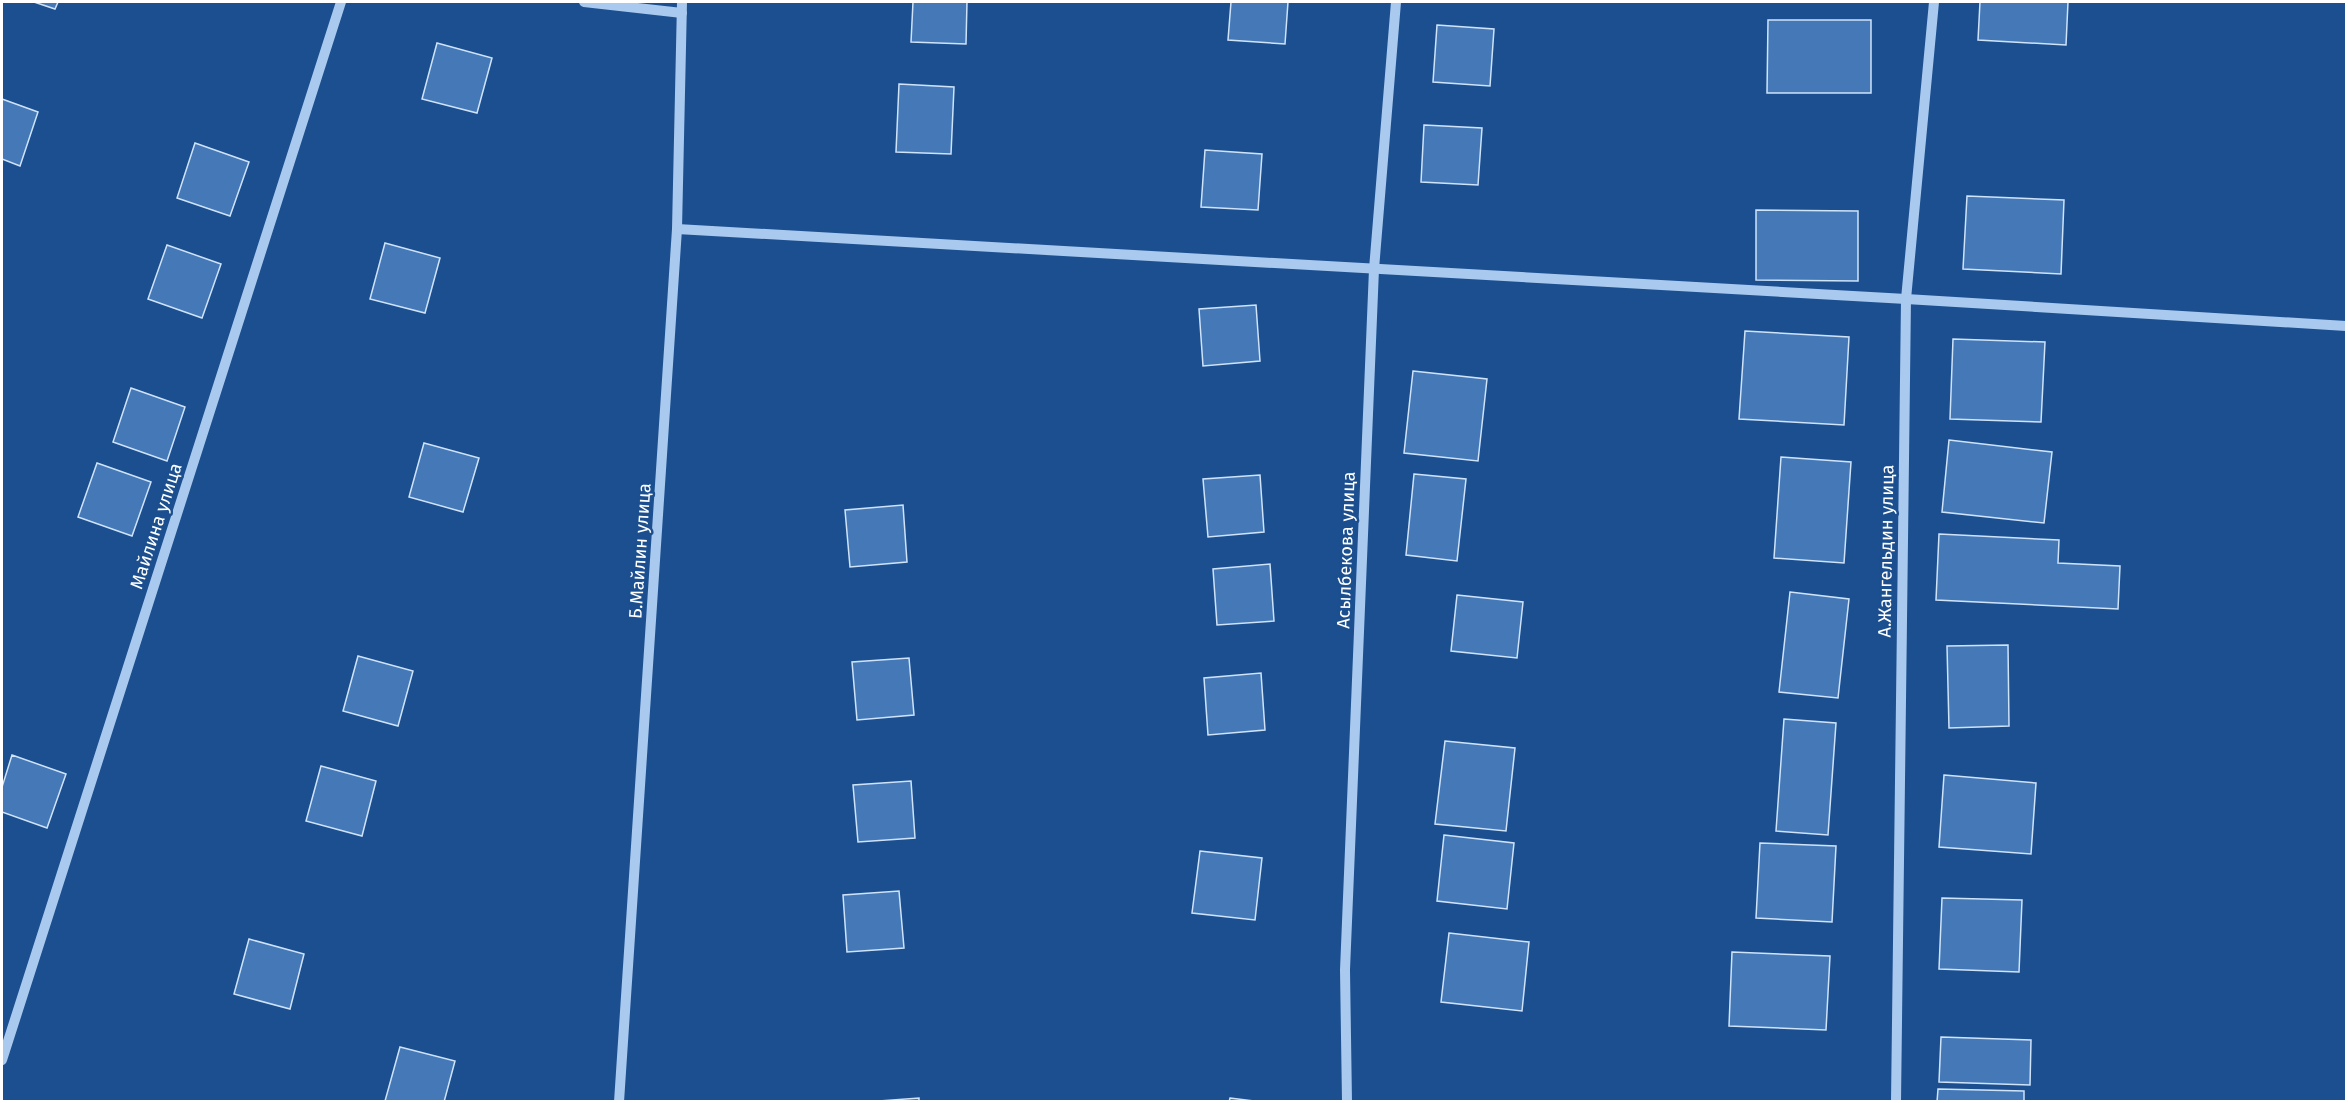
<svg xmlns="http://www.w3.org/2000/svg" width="2348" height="1103" font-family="'Fira Sans',sans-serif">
<rect width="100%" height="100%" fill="#1b4f8f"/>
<g fill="#4478b7" stroke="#cfe3fa" stroke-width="1.5">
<path d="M34 2H58L55 9Z"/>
<path d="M913 2H967L966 44 911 42Z"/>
<path d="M1231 2H1288L1285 44 1228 40Z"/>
<path d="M1980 2H2068L2066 45 1978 40Z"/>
<path d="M1768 20H1871V93H1767Z"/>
<path d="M1437 25 1494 29 1490 86 1433 82Z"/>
<path d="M437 43 492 58 477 113 422 99Z"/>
<path d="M899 84 954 87 951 154 896 152Z"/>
<path d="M2 99 38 112 20 166 2 159Z"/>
<path d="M1424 125 1482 128 1478 185 1421 182Z"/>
<path d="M195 143 249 162 230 216 177 198Z"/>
<path d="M1205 150 1262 154 1258 210 1201 207Z"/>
<path d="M1967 196 2064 200 2061 274 1963 269Z"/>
<path d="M1756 210 1858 211V281L1756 280Z"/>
<path d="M385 243 440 258 425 313 370 299Z"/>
<path d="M167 245 221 264 202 318 148 299Z"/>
<path d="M1256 305 1260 361 1203 366 1199 309Z"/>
<path d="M1745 331 1849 337 1844 425 1739 419Z"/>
<path d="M1953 339 2045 342 2041 422 1950 419Z"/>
<path d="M1413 371 1487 379 1478 461 1404 453Z"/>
<path d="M131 388 185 407 167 461 113 442Z"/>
<path d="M1949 440 2052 452 2044 523 1942 512Z"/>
<path d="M424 443 479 458 463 512 409 497Z"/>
<path d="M1781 457 1851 462 1844 563 1774 558Z"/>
<path d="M97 463 151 482 132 536 78 517Z"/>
<path d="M1414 474 1466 479 1457 561 1406 555Z"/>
<path d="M1260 475 1264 532 1208 537 1203 479Z"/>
<path d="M903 505 907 562 850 567 845 510Z"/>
<path d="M1939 534 2059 540 2058 563 2120 566 2118 609 1936 600Z"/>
<path d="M1270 564 1274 621 1217 625 1213 569Z"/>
<path d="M1790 592 1849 599 1838 698 1779 692Z"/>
<path d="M1457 595 1523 602 1517 658 1451 651Z"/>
<path d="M2008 645 2009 726 1949 728 1947 646Z"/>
<path d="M358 656 413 671 398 726 343 711Z"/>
<path d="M909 658 914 715 857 720 852 662Z"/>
<path d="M1261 673 1265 730 1208 735 1204 678Z"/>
<path d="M1784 719 1836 723 1828 835 1776 831Z"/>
<path d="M1445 741 1515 748 1506 831 1435 824Z"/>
<path d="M12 755 66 774 47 828 2 812V787Z"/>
<path d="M321 766 376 781 362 836 306 821Z"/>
<path d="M1944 775 2036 783 2031 854 1939 847Z"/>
<path d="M911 781 915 838 858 842 853 785Z"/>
<path d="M1444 835 1514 843 1507 909 1437 901Z"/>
<path d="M1760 843 1836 846 1832 922 1756 918Z"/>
<path d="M1200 851 1262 858 1255 920 1192 913Z"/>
<path d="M899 891 904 948 847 952 843 895Z"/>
<path d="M1942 898 2022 900 2019 972 1939 969Z"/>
<path d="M1449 933 1529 942 1522 1011 1441 1002Z"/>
<path d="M249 939 304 954 290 1009 234 994Z"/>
<path d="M1732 952 1830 956 1826 1030 1729 1026Z"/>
<path d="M1941 1037 2031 1040 2030 1085 1939 1082Z"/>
<path d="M400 1047 455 1061 444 1102 385 1101Z"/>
<path d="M1938 1089 2024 1091V1102H1937Z"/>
<path d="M919 1098V1102H865Z"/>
<path d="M1230 1098 1262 1102H1229Z"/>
</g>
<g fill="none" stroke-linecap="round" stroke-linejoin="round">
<g stroke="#a9c9ee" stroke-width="10">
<path d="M584 2 682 13"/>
<path d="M677 229 1906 299 2346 326"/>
<path d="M2 1060 341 2"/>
<path d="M619 1102 677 229 682 2"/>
<path d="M1347 1102 1345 970 1374 269 1396 2"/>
<path d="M1896 1102 1906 299 1934 2"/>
</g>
</g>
<g text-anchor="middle" stroke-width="5" stroke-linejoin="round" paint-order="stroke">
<g font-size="18" fill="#fff" stroke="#1b4f8f">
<text transform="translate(156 526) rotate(-72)" y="6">Майлина улица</text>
<text transform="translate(1346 550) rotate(-88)" y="6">Асылбекова улица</text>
<text transform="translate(640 551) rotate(-86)" y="6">Б.Майлин улица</text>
<text transform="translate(1886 551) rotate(-89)" y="6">А.Жангельдин улица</text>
</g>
</g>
<rect width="2348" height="1103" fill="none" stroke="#ffffff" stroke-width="6"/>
</svg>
